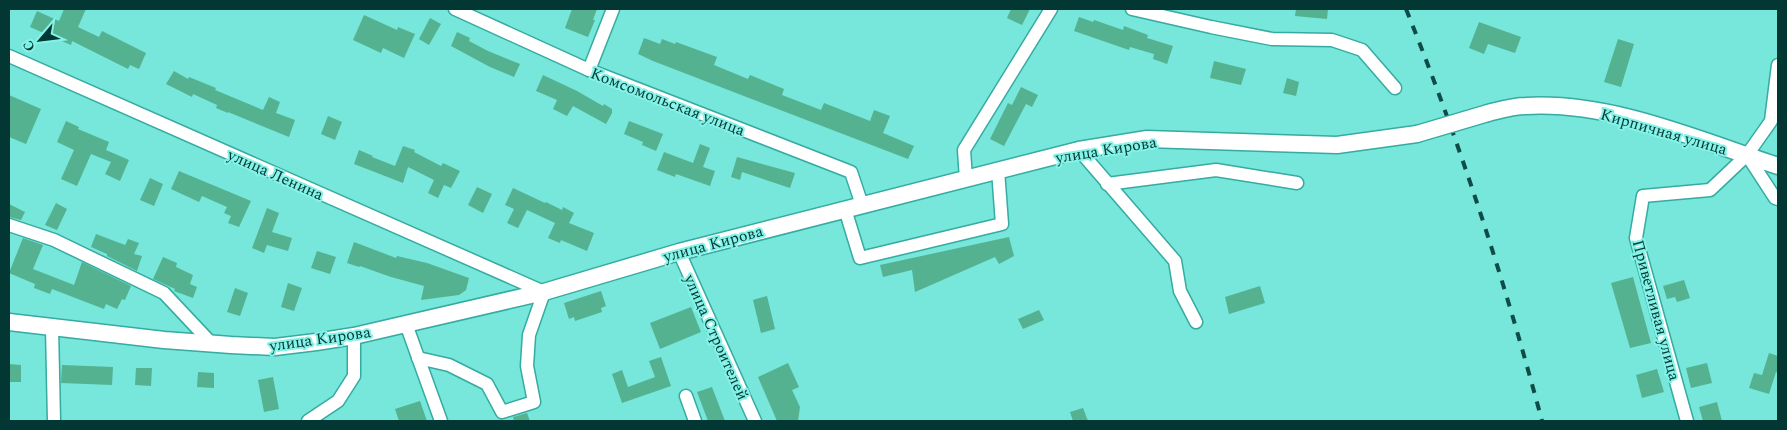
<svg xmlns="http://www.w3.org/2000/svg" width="1787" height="430" font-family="Spectral,serif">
<rect width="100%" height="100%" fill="#77e6db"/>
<g fill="#54b290">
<path d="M64 9H86L78 27 99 37 102 31 146 53 139 69 130 65 128 69 72 41 71 45 30 27 37 11 59 21Z"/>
<path d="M572 9H597L593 20H595L588 37 565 28Z"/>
<path d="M1011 9H1030L1022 25 1007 18Z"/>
<path d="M1296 9H1328L1327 19 1295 16Z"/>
<path d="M364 15 397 30 398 27 415 34 404 58 383 48 381 53 353 40Z"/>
<path d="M1079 17 1093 22 1094 20 1123 30 1124 26 1148 35 1147 38 1173 46 1167 64 1153 59 1154 54 1130 47 1129 50 1074 31Z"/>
<path d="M430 18 441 24 429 45 419 39Z"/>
<path d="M1479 22 1521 37 1515 53 1488 44 1484 54 1469 48Z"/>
<path d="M457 32 470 38 469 41 488 51 520 64 514 77 490 67 451 46Z"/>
<path d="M644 38 660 44 662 39 675 44 676 42 717 57 714 65 748 79 750 75 784 89 782 95 821 110 824 103 870 121 874 110 890 116 883 133 914 146 908 159 653 61 638 54Z"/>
<path d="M1618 39 1634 44 1621 87 1604 82Z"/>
<path d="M1214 61 1246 69 1241 85 1210 78Z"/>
<path d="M174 71 188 79 189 77 216 88 215 90 263 110 269 97 280 102 276 113 295 120 289 137 228 112V113L216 108 217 105 193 94 192 97 166 84Z"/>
<path d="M543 75 577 91 603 106 604 104 612 109V113L606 124 573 106 567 116 553 109 557 100 536 91Z"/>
<path d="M1287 78 1299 82 1296 96 1283 93Z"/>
<path d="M1021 87 1038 95 1032 107 1026 104 1004 146 990 139 1008 103 1012 105Z"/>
<path d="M9 95 41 109 26 144 9 137Z"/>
<path d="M328 116 342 122 335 140 321 134Z"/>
<path d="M66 121 79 127 78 129 109 142 106 150 129 160 120 181 105 174 111 162 91 154 77 186 61 179 74 150 57 142Z"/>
<path d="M629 121 663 134 656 151 642 145 643 142 624 134Z"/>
<path d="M700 144 710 148 703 167 715 171 710 186 676 174 675 177 657 170 664 152 693 163Z"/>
<path d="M403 146 415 150 414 152 441 166 443 163 460 171 451 188 444 185 438 198 428 193 434 180 408 167 403 183 354 164 359 150 373 156 372 157 395 166Z"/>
<path d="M737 157 795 173 790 188 742 172 740 180 731 177Z"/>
<path d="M179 171 251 201 239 227 228 223 231 216 224 213 227 207 202 196 199 202 171 189Z"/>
<path d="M150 178 163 184 154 206 140 200Z"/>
<path d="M477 187 492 194 483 213 468 205Z"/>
<path d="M513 188 545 203 546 202 562 210 563 207 574 213 569 223 594 233 587 251 561 240 560 243 548 238 555 223 527 210 518 228 507 223 514 209 505 205Z"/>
<path d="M56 203 67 209 57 230 45 225Z"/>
<path d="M9 204 25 212 21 220 9 217Z"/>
<path d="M267 208 279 213 272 232 292 238 288 251 267 245 264 253 252 248Z"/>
<path d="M96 234 125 245 128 239 139 243 134 254 142 256 137 271 107 256V254L91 247Z"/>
<path d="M1009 237 1014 256 999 264 995 257 915 292 912 270 883 277 880 265Z"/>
<path d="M23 238 43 245 33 269 74 285 82 262 131 286 125 300 122 299 117 309 106 304 104 309 52 289 50 294 34 288 35 284 9 273Z"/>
<path d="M354 242 396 258 397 256 427 263 469 278 466 290 459 295 421 300 424 286 391 277 360 266 359 267 347 263Z"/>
<path d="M317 251 336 257 330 274 311 268Z"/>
<path d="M163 257 177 263 176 267 193 275 190 284 197 287 193 298 174 291 175 289 153 279Z"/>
<path d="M1633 277 1651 343 1630 348 1611 283Z"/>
<path d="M1684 280 1690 298 1677 302 1675 297 1667 299 1663 286Z"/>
<path d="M288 283 302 288 294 311 281 307Z"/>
<path d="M1260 286 1265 303 1229 314 1225 297Z"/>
<path d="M235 288 248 293 240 316 227 312Z"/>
<path d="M601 291 606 306 601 308 602 312 575 321 574 317 569 319 564 303Z"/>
<path d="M767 296 775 329 761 333 753 300Z"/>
<path d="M691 307 701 332 660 349 650 323Z"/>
<path d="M1039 310 1044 320 1023 329 1018 319Z"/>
<path d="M1769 353 1778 356V373L1776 372 1769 394 1749 388 1754 373 1762 375Z"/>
<path d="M661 357 671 386 622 403 612 374 622 370 628 387 655 377 649 361Z"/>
<path d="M788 363 799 387 792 390 800 407 798 421H777L758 377Z"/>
<path d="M1707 363 1712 383 1691 388 1686 368Z"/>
<path d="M9 364 21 365V382H9Z"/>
<path d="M62 365 113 367 112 385 61 383Z"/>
<path d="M136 368H152L151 386 135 385Z"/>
<path d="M1657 369 1664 392 1642 398 1636 375Z"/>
<path d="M198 372 214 373V388L197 387Z"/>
<path d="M273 377 279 409 264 412 258 380Z"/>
<path d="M712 387 725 421H708L697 392Z"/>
<path d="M420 401 427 421H399L395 409Z"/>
<path d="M1717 402 1722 421H1703L1699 407Z"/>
<path d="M1083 408 1088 421H1073L1070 412Z"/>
<path d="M527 413 530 421H514L513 417Z"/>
</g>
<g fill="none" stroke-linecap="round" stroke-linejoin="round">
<g stroke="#35aba1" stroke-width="15">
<g id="minor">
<path d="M455 9 589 70 851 172 862 205"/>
<path d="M1132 9 1211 27 1272 39 1332 40 1362 50 1395 88"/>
<path d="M9 56 544 292 529 335 527 366 534 402 502 412 487 384 449 365 418 358"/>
<path d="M589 70 613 9"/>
<path d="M1079 150 1175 261 1180 291 1196 322"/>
<path d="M1747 155 1775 198 1778 199"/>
<path d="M966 179 964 150 1051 9"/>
<path d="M1107 184 1216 170 1297 183"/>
<path d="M845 209 860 258 1002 224 998 170"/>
<path d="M9 225 54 240 164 293 212 344"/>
<path d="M679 252 755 421"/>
<path d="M406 324 441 421"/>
<path d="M52 327 54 421"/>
<path d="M686 396 695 421"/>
<path d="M308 421 338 401 354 376V336"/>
<path d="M1687 421 1636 238 1643 196 1710 190 1747 155 1771 121 1778 65"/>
</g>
</g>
<g stroke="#35aba1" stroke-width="19">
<g id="major">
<path d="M1488 113C1500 110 1513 106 1526 106 1610 101 1699 140 1778 166"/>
<path d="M9 322 164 340 231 345 275 347 316 342 354 336 544 292 679 252 1079 150 1147 139 1337 145 1417 134"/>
</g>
</g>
<use href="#minor" stroke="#fff" stroke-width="12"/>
<use href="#major" stroke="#fff" stroke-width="16"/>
<path stroke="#104c47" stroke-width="4" stroke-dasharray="9 9" stroke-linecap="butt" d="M1406 9C1460 143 1505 282 1542 421"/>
<g stroke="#35aba1" stroke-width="19" stroke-linecap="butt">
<path id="major-bridge" d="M1417 134 1488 113"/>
</g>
<use href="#major-bridge" stroke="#fff" stroke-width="16"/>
</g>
<g text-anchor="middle" stroke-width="4" stroke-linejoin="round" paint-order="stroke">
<g font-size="16" fill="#023733" stroke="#85f3e8">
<text transform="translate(668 101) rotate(21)" y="6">Комсомольская улица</text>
<text transform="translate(1664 131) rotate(16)" y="6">Кирпичная улица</text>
<text transform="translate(1106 149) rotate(-9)" y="6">улица Кирова</text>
<text transform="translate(276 174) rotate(24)" y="6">улица Ленина</text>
<text transform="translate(713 243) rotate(-15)" y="6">улица Кирова</text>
<text transform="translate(1657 310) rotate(75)" y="6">Приветливая улица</text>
<text transform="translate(717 337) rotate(66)" y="6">улица Строителей</text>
<text transform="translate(320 338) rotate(-8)" y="6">улица Кирова</text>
</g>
</g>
<rect width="1787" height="430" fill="none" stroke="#023733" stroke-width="20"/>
<g transform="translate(40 40) rotate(242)" stroke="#85f3e8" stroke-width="4" paint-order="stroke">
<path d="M0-4L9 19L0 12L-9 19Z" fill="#023733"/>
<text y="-8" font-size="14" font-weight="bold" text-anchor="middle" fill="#023733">С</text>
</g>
</svg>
